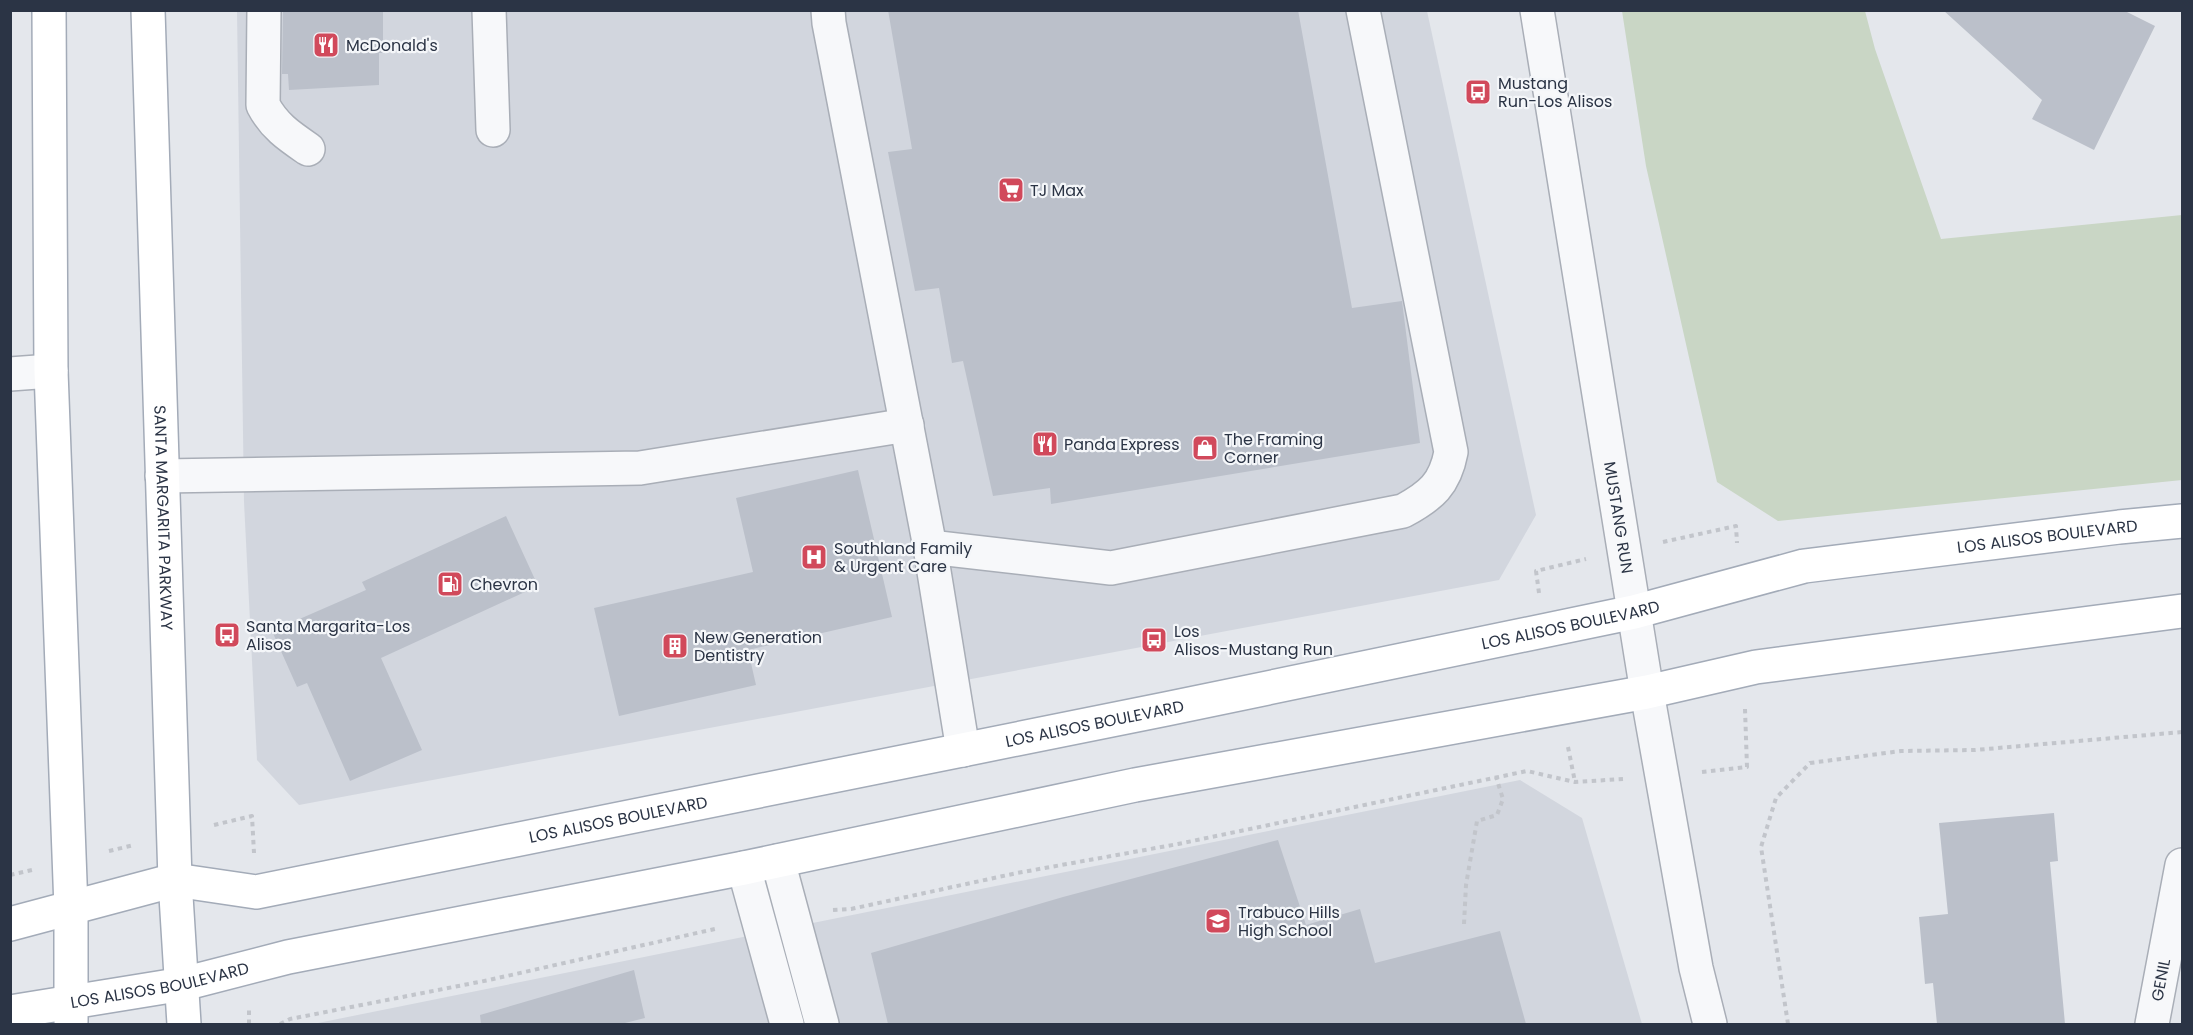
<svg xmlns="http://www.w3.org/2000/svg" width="2193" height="1035" font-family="Poppins,sans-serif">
<rect width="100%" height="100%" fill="#e4e7ec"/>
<g fill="#d2d6de">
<path d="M237 11H1427L1536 515 1499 580 299 805 257 760 244 502Z"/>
<path d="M1520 780 1582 818 1642 1024H313Z"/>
</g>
<path fill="#c9d6c5" d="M1622 11H1865L1875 49 1941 239 2182 215V480L1778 521 1717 482 1646 166Z"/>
<g fill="#bbc0ca">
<path d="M283 10H383V53H379V85L289 90 288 74H282Z"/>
<path d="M888 10H1298L1352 308 1402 301 1420 443 1051 504 1050 488 993 496 963 361 952 363 939 288 915 291 888 152 912 149Z"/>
<path d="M1943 10H2123L2155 26 2094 150 2032 119 2042 100Z"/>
<path d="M858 470 892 617 748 650 756 685 619 716 594 608 753 572 736 498Z"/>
<path d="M506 516 538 586 381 658 422 750 350 781 307 683 297 687 272 631 366 590 362 582Z"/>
<path d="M2054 813 2058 861 2050 862 2065 1024H1937L1933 983 1925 984 1919 917 1948 914 1939 823Z"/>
<path d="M1278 840 1306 925 1360 909 1375 963 1500 931 1526 1024H888L871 953 1063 897Z"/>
<path d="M634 970 645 1018 621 1024H481L480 1015Z"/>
</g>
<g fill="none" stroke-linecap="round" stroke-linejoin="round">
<g stroke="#a9aeb7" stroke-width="36">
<g id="minor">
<path d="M264 10 263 105C274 126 289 136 308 149"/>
<path d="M489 10 493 130"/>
<path d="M828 10 829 23 930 547 963 750"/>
<path id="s1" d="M1537 10 1647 692 1696 968 1710 1024"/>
<path d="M10 374 51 371"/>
<path d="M162 476 640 468 907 425"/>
<path d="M930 547 1111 568 1403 511C1431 496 1445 484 1451 452L1363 10"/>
<path d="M778 861 822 1024"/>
<path d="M744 868 787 1024"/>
<path id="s2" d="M2152 1024 2182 865"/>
</g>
</g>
<g stroke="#a3abb8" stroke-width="36">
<g id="major">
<path d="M49 10 51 371 71 908V1022"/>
<path id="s3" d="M148 10 175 880 184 1024"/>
<path id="s4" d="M10 924 175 880 256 892 1166 709 1634 612 1804 566 2119 527 2182 521"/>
<path id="s5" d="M10 1012 183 984 288 957 744 868 1135 785 1647 692 1756 667 2182 611"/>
</g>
</g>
<g stroke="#c2c5cb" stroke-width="4" stroke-dasharray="4.5 4.5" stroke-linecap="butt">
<path d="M1663 542 1736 526 1737 543"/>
<path d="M1539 593 1536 571 1586 559"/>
<path d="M1568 747 1575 782"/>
<path d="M1702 772 1747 767 1745 709"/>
<path d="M214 825 252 816 254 853"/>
<path d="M109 851 134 845"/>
<path d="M10 875 32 870"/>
<path d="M833 910 851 909 1017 873 1178 844 1527 771 1575 782 1623 779"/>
<path d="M1464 924 1466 885 1477 821 1497 815 1503 799 1496 777"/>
<path d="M249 1024V1007"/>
<path d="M280 1024 290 1019 489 980 719 928"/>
<path d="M1788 1024 1761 847 1776 798 1810 763 1901 751 1975 750 2182 732"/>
</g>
<use href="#minor" stroke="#f7f8fa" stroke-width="33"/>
<use href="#major" stroke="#fff" stroke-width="33"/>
</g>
<defs>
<g id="restaurant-square" transform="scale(1.35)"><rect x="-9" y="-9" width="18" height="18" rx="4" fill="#d1495b" stroke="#f4f6f9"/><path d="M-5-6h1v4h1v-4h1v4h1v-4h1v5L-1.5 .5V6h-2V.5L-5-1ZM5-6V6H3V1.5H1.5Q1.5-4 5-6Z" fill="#fff"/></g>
<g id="bus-square" transform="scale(1.35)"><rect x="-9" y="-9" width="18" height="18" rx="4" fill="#d1495b" stroke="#f4f6f9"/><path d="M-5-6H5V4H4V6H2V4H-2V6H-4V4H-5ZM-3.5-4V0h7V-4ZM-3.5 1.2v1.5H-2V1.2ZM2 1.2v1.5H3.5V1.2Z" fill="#fff"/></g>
<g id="supermarket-square" transform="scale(1.35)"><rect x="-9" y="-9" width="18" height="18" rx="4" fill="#d1495b" stroke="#f4f6f9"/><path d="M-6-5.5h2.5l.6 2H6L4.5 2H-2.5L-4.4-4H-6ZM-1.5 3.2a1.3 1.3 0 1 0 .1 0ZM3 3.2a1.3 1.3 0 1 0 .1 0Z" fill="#fff"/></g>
<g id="shop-square" transform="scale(1.35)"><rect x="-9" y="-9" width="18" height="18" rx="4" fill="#d1495b" stroke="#f4f6f9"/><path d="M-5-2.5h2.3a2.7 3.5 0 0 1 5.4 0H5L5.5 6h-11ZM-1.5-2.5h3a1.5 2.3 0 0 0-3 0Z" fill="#fff"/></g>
<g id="hospital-square" transform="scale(1.35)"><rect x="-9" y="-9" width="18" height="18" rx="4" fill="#d1495b" stroke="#f4f6f9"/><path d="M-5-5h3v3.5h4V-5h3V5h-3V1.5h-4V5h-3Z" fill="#fff"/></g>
<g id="fuel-square" transform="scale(1.35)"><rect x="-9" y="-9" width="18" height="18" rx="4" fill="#d1495b" stroke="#f4f6f9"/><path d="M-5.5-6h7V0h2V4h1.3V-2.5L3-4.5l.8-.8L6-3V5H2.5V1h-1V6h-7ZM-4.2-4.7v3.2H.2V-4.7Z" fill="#fff"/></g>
<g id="building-square" transform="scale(1.35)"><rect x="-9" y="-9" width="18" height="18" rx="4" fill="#d1495b" stroke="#f4f6f9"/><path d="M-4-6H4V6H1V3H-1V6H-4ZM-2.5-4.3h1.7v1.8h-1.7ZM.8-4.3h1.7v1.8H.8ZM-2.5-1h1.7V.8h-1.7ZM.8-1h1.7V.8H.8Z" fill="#fff"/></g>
<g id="school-square" transform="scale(1.35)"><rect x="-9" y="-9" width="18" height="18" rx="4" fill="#d1495b" stroke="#f4f6f9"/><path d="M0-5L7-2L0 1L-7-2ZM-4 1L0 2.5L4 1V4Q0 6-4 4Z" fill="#fff"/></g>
</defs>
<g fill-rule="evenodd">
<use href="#restaurant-square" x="326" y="45"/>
<use href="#bus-square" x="1478" y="92"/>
<use href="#supermarket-square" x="1011" y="190"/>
<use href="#restaurant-square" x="1045" y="444"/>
<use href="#shop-square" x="1205" y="448"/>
<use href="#hospital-square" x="814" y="557"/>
<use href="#fuel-square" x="450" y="584"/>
<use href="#bus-square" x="227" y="635"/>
<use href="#bus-square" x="1154" y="640"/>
<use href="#building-square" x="675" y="646"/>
<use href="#school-square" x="1218" y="921"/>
</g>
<g text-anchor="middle" stroke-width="4.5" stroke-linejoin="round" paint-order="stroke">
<g font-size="16" fill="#2b3445" stroke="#f4f6f9" text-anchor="start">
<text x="346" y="51">McDonald's</text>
<text x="1498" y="89">Mustang<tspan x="1498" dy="18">Run-Los Alisos</tspan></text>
<text x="1030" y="196">TJ Max</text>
<text x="1224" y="445">The Framing<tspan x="1224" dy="18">Corner</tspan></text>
<text x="1064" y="450">Panda Express</text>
<text x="834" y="554">Southland Family<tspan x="834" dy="18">&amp; Urgent Care</tspan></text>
<text x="470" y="590">Chevron</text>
<text x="246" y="632">Santa Margarita-Los<tspan x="246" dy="18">Alisos</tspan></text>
<text x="1174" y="637">Los<tspan x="1174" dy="18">Alisos-Mustang Run</tspan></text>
<text x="694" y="643">New Generation<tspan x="694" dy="18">Dentistry</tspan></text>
<text x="1238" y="918">Trabuco Hills<tspan x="1238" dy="18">High School</tspan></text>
</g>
<g font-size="16" fill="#2b3445" stroke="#f4f6f9">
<text dy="6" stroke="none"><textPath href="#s3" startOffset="508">SANTA MARGARITA PARKWAY</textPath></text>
<text dy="6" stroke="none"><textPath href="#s1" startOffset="514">MUSTANG RUN</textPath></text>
<text dy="6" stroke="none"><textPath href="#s4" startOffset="2080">LOS ALISOS BOULEVARD</textPath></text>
<text dy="6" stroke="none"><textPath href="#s4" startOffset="1594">LOS ALISOS BOULEVARD</textPath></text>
<text dy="6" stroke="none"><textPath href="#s4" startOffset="1108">LOS ALISOS BOULEVARD</textPath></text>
<text dy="6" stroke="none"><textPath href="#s4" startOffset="622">LOS ALISOS BOULEVARD</textPath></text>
<text dy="6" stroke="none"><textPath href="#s2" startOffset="45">GENIL</textPath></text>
<text dy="6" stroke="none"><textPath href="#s5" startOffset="152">LOS ALISOS BOULEVARD</textPath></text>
</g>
</g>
<rect width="2193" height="1035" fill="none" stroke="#2b3445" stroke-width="24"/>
</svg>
